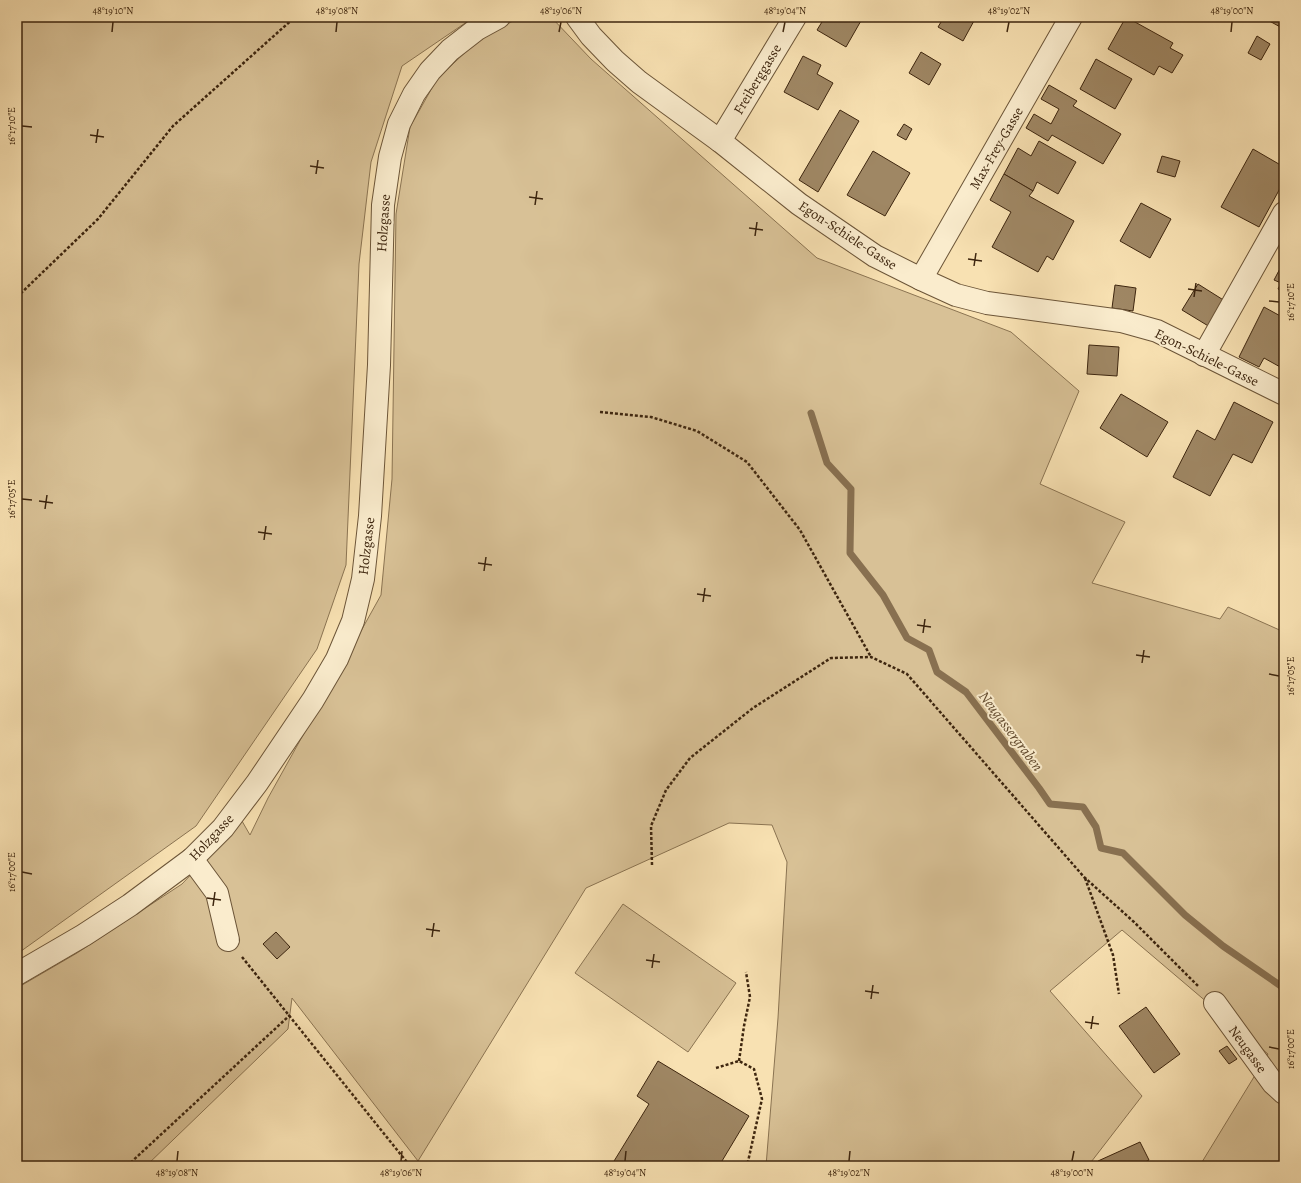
<svg xmlns="http://www.w3.org/2000/svg" width="1301" height="1183" font-family="Alegreya,serif">
<rect width="100%" height="100%" fill="#f8e1b2"/>
<filter id="stains"><feTurbulence type="fractalNoise" baseFrequency=".005" numOctaves="4"/><feColorMatrix values="0 0 0 0 .2 0 0 0 0 .09 0 0 0 0 .02 0 0 0 .5 -.17"/></filter>
<radialGradient id="worn" r=".72"><stop offset=".6" stop-color="#630" stop-opacity="0"/><stop offset="1" stop-color="#630" stop-opacity=".3"/></radialGradient>
<g fill="#d8c196" stroke="#8b7452">
<path d="M17 17H474L402 66 371 162 359 264 346 565 317 649 196 826 17 954Z"/>
<path d="M521 17H551L591 59 817 258 1011 332 1079 391 1040 484 1125 522 1092 583 1220 619 1228 607 1284 632V1166H1197L1202 1162 1268 1054 1122 930 1050 991 1142 1096 1088 1166H766L778 1018 787 862 772 825 729 823 586 888 418 1161 292 998 288 1029 146 1166H17V988L77 953 182 884 242 821 250 835 268 798 381 595 392 479 396 214 410 127 437 79 473 45 501 27Z"/>
<path d="M623 904 736 983 688 1052 575 973Z"/>
</g>
<g fill="none" stroke-linecap="round" stroke-linejoin="round">
<path stroke="#887050" stroke-width="7" d="M811 413 827 463 851 489 850 553 883 595 907 638 929 650 937 672 966 692 1039 788 1050 804 1083 807 1096 827 1101 848 1123 853 1185 915 1223 946 1281 986 1284 991"/>
</g>
<g fill="#9f8764" stroke="#3e260f">
<path d="M825 17H859L862 19 846 47 817 30Z"/>
<path d="M944 17H971L975 19 963 41 938 27Z"/>
<path d="M1126 17 1173 43 1170 48 1183 55 1172 73 1159 66 1154 75 1108 49Z"/>
<path d="M1262 17H1284V29Z"/>
<path d="M1257 36 1270 44 1261 60 1248 53Z"/>
<path d="M921 52 941 64 929 85 909 73Z"/>
<path d="M803 56 821 65 817 74 833 83 818 110 784 92Z"/>
<path d="M1096 59 1132 79 1115 109 1080 89Z"/>
<path d="M1049 85 1077 101 1073 106 1121 134 1103 164 1052 135 1048 141 1026 128 1034 114 1051 124 1059 109 1041 99Z"/>
<path d="M840 110 859 121 818 192 799 180Z"/>
<path d="M904 124 912 129 906 140 897 135Z"/>
<path d="M1039 141 1076 162 1058 194 1037 182 1033 191 1004 174 1018 148 1031 156Z"/>
<path d="M1253 149 1284 167V181L1259 227 1221 207Z"/>
<path d="M873 151 910 173 885 216 847 195Z"/>
<path d="M1162 156 1180 161 1175 177 1157 172Z"/>
<path d="M1004 174 1033 191 1029 196 1074 221 1053 260 1047 256 1038 272 992 247 1011 212 990 200Z"/>
<path d="M1141 203 1171 219 1150 258 1120 241Z"/>
<path d="M1284 261V293L1278 289 1281 283 1274 280Z"/>
<path d="M1198 284 1225 301 1210 327 1182 310Z"/>
<path d="M1115 285 1136 288 1133 311 1112 308Z"/>
<path d="M1264 307 1284 318V364L1282 368 1264 358 1259 367 1239 357Z"/>
<path d="M1089 345 1119 347 1117 376 1087 374Z"/>
<path d="M1121 394 1168 422 1147 457 1100 428Z"/>
<path d="M1234 402 1273 422 1252 463 1233 454 1210 496 1173 477 1197 430 1215 440Z"/>
<path d="M276 932 290 947 277 959 263 944Z"/>
<path d="M1146 1007 1180 1054 1154 1073 1119 1026Z"/>
<path d="M1227 1046 1237 1059 1229 1064 1219 1051Z"/>
<path d="M658 1061 749 1116 719 1166H611L649 1104 637 1096Z"/>
<path d="M1140 1142 1149 1160 1137 1166H1101L1098 1161Z"/>
</g>
<g fill="none" stroke-linecap="round" stroke-linejoin="round">
<g stroke="#6c5538" stroke-width="24">
<g id="minor">
<path d="M577 17 591 36 615 61 639 82 720 141 799 204 875 256 921 279 956 295 987 303 1121 321 1157 331 1284 394"/>
<path d="M720 141 795 17"/>
<path d="M921 279 1071 17"/>
<path d="M1204 355 1284 213"/>
<path d="M192 859 217 893 228 940"/>
<path d="M17 974 84 935 130 905 192 859 223 828 257 783 313 700 337 659 353 621 363 579 370 516 379 365 383 205 390 157 399 124 414 94 430 71 450 50 477 29 499 17"/>
<path d="M1215 1003 1273 1083 1284 1093"/>
</g>
</g>
<g stroke="#3e260f" stroke-width="2.5" stroke-dasharray="3 2" stroke-linecap="butt">
<path d="M17 297 98 219 173 126 295 17"/>
<path d="M600 412 651 417 697 431 747 462 800 530 871 657"/>
<path d="M652 865 651 826 666 790 690 758 753 708 831 658 871 657 907 674 1084 877 1134 922 1199 987"/>
<path d="M1085 878 1113 955 1119 994"/>
<path d="M242 957 410 1166"/>
<path d="M739 1061 744 1026 750 997 746 972"/>
<path d="M716 1068 739 1061 754 1069 762 1099 747 1166"/>
<path d="M127 1166 290 1015"/>
</g>
<use href="#minor" stroke="#faeccd" stroke-width="22"/>
</g>
<path fill="none" stroke="#3e260f" stroke-width="1.5" d="M112 32 113 22M336 32 337 22M559 32 561 22M783 32 785 22M1007 32 1009 22M1231 32 1232 22M22 126 32 127M90 135 104 137M96 143 98 129M310 166 324 168M316 174 318 160M529 197 543 199M535 205 537 191M749 228 763 230M755 236 757 222M968 259 982 261M974 266 976 253M1188 289 1202 291M1194 297 1196 283M1269 301 1279 302M22 499 32 500M39 501 53 503M45 509 47 495M258 532 272 534M264 540 266 526M478 563 492 565M484 571 486 557M697 594 711 596M703 602 705 588M917 625 931 627M923 633 925 619M1136 655 1150 657M1142 663 1144 650M1269 674 1279 676M22 872 32 874M207 898 221 900M213 906 215 892M426 929 440 931M432 937 434 923M646 960 660 962M652 968 654 954M865 991 879 993M871 999 873 985M1085 1022 1099 1024M1091 1029 1093 1016M1269 1047 1279 1049M177 1161 178 1151M401 1161 402 1151M625 1161 626 1151M849 1161 850 1151M1072 1161 1074 1151"/>
<g text-anchor="middle" stroke-width="4" stroke-linejoin="round" paint-order="stroke">
<g font-size="14" fill="#3e260f" stroke="#faeccd">
<text transform="translate(757 79) rotate(-59)" y="5">Freiberggasse</text>
<text transform="translate(996 148) rotate(-60)" y="5">Max-Frey-Gasse</text>
<text transform="translate(383 223) rotate(-86)" y="5">Holzgasse</text>
<text transform="translate(848 235) rotate(33)" y="5">Egon-Schiele-Gasse</text>
<text transform="translate(1207 357) rotate(26)" y="5">Egon-Schiele-Gasse</text>
<text transform="translate(366 546) rotate(-83)" y="5">Holzgasse</text>
<text transform="translate(211 837) rotate(-47)" y="5">Holzgasse</text>
<text transform="translate(1248 1049) rotate(54)" y="5">Neugasse</text>
</g>
<g font-size="15" font-style="italic" fill="#634b2f" stroke="#faeccd">
<text transform="translate(1011 731) rotate(53)" y="5">Neugassergraben</text>
</g>
</g>
<rect width="1301" height="1183" fill="none" stroke="#f8e1b2" stroke-width="44"/>
<rect x="22" y="22" width="1257" height="1139" fill="none" stroke="#3e260f" stroke-width="1.5"/>
<g font-size="10" text-anchor="middle" fill="#3e260f">
<text x="113" y="14">48°19'10"N</text>
<text x="337" y="14">48°19'08"N</text>
<text x="561" y="14">48°19'06"N</text>
<text x="785" y="14">48°19'04"N</text>
<text x="1009" y="14">48°19'02"N</text>
<text x="1232" y="14">48°19'00"N</text>
<text transform="translate(11 126) rotate(-90)" y="4">16°17'10"E</text>
<text transform="translate(1290 302) rotate(-90)" y="4">16°17'10"E</text>
<text transform="translate(11 499) rotate(-90)" y="4">16°17'05"E</text>
<text transform="translate(1290 676) rotate(-90)" y="4">16°17'05"E</text>
<text transform="translate(11 872) rotate(-90)" y="4">16°17'00"E</text>
<text transform="translate(1290 1049) rotate(-90)" y="4">16°17'00"E</text>
<text x="177" y="1176">48°19'08"N</text>
<text x="401" y="1176">48°19'06"N</text>
<text x="625" y="1176">48°19'04"N</text>
<text x="849" y="1176">48°19'02"N</text>
<text x="1072" y="1176">48°19'00"N</text>
</g>
<rect width="100%" height="100%" filter="url(#stains)"/>
<rect width="100%" height="100%" fill="url(#worn)"/>
</svg>
